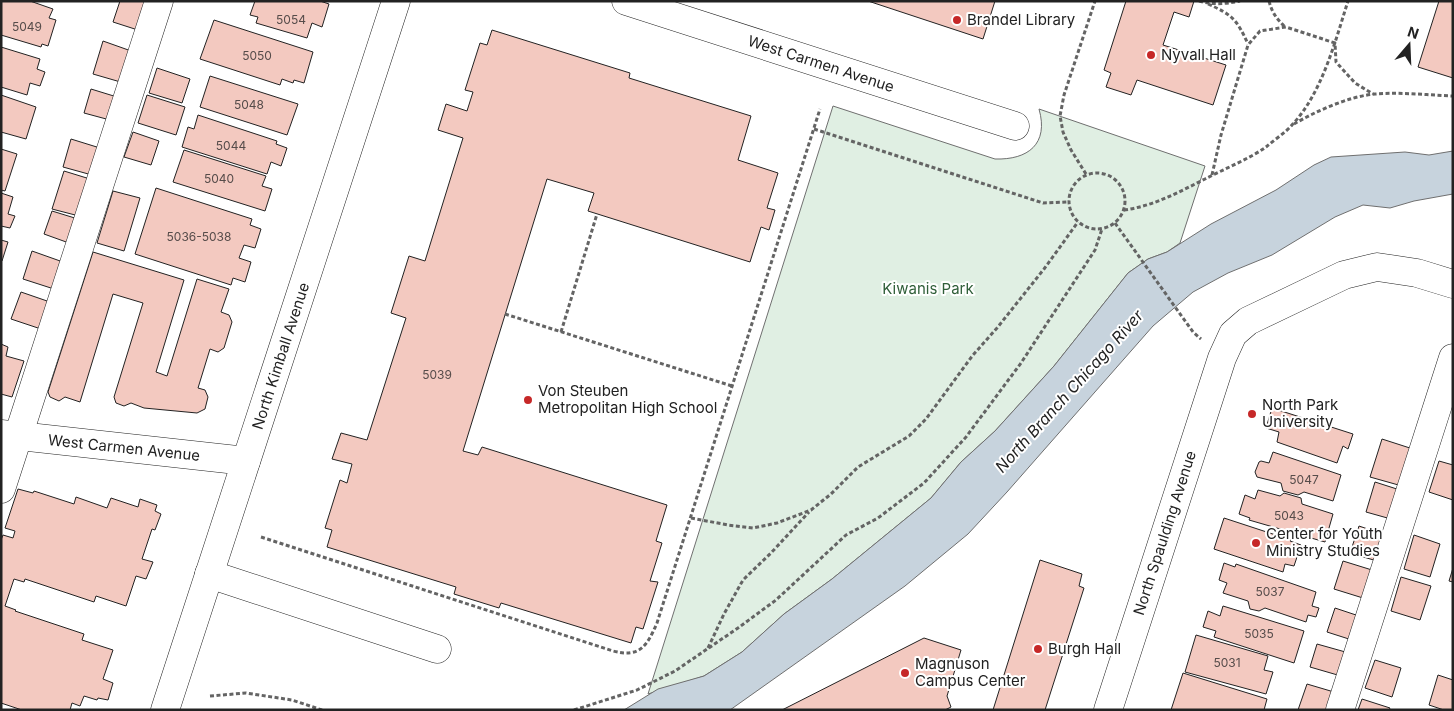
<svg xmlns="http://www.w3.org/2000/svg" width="1454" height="711" font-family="Inter,sans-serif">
<rect width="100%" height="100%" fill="#fff"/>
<path fill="#e0efe3" stroke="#6f6f6f" d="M833 106 995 159C1028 160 1049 144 1039 109L1205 166 1180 243 1167 252 1148 259 1128 273 1054 366 995 431 961 462 931 498 832 579 784 614 742 652 704 676 648 694Z"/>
<path fill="#c7d3dd" stroke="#6f6f6f" d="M1453 151V194L1414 201 1390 208 1363 205 1335 217 1272 255 1228 273 1193 292 1153 326 1007 492 968 534 905 586 730 710H624L658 689 704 676 742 652 784 614 832 579 931 498 961 462 995 431 1054 366 1128 273 1148 259 1167 252 1211 224 1276 190 1314 165 1331 157 1405 152 1429 155Z"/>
<g fill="#f3c9c0" stroke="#222">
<path d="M1 1H30L53 9 49 18 56 20 48 46 42 44 41 47 1 35Z"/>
<path d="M120 1H150L141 31 113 22Z"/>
<path d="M255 1H320L329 4 322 27 312 23 307 38 256 23 258 17 250 15Z"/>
<path d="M868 1H995L983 39Z"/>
<path d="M1126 1H1194L1189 17 1174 12 1163 45 1226 65 1213 105 1137 80 1131 95 1106 87 1111 73 1104 70Z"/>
<path d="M1439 1H1453V78L1418 67Z"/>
<path d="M214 20 313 52 304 83 294 80 293 83 282 79 280 85 200 59Z"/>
<path d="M492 30 630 73 629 78 751 116 738 160 778 173 767 208 775 210 769 230 761 227 750 262 588 211 594 193 547 179 463 451 478 455 482 447 667 505 656 541 662 543 650 581 658 582 643 629 636 627 631 643 501 603 499 608 454 594 456 587 327 547 332 530 325 528 340 480 347 483 352 464 332 459 341 433 367 440 406 318 391 313 409 256 425 261 463 138 438 130 446 104 467 111 473 92 465 90 480 43 487 45Z"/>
<path d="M103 41 134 52 124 83 93 74Z"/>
<path d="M1 47 40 59 37 69 45 72 40 86 30 83 27 95 1 87Z"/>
<path d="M157 68 190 79 182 103 149 93Z"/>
<path d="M210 76 298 104 287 135 200 107Z"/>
<path d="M91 89 117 97 110 120 84 113Z"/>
<path d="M1 95 36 107 26 139 1 132Z"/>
<path d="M147 95 185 107 176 135 138 123Z"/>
<path d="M198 115 277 141 276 144 287 148 281 166 271 162 267 174 182 147 188 127 194 129Z"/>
<path d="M133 132 159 141 151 165 124 157Z"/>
<path d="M71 139 100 148 92 175 63 167Z"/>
<path d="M1 149 17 154 5 191 1 190Z"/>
<path d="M184 150 266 176 262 186 272 189 265 211 173 182Z"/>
<path d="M64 171 90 179 79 216 52 209Z"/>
<path d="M156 188 252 219 250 225 261 229 255 248 244 245 239 258 251 262 245 282 233 278 231 285 135 254Z"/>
<path d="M113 191 140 198 124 251 97 243Z"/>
<path d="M1 193 13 197 8 214 15 216 10 228 1 226Z"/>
<path d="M52 211 78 219 69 243 44 234Z"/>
<path d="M1 240 8 242 2 261H1Z"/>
<path d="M32 251 63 262 54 289 23 279Z"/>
<path d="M93 252 184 280 156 372 167 376 197 279 229 289 221 312 229 315 232 322 224 348 218 352 210 349 198 388 205 390 208 397 205 409 197 413 144 408 131 403 124 406 116 403 114 397 143 303 113 294 80 402 65 397 59 401 50 397 48 392Z"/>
<path d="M21 292 50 302 41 329 11 319Z"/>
<path d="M1 344 8 347 6 356 24 361 12 397 1 394Z"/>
<path d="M1272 408 1353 434 1348 449 1343 446 1337 463 1277 442 1279 432 1266 428Z"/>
<path d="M1382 439 1413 449 1402 486 1370 477Z"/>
<path d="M1273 452 1341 475 1333 501 1304 492 1298 495 1283 491 1281 483 1257 477 1255 472 1259 462 1261 461 1269 463Z"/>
<path d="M1439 461 1453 465V500L1429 492Z"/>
<path d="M1375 482 1400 490 1391 519 1366 512Z"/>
<path d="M18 489 33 493 34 491 74 504 76 497 107 508 111 498 138 507 140 499 157 505 155 511 161 514 155 530 152 529 142 559 153 562 146 579 136 576 126 606 96 596 94 602 25 579 24 582 14 579 5 606 16 610 15 611 84 634 82 640 113 650 103 679 113 683 108 700 98 698 97 700 84 696 80 706 72 703 70 710H22L1 703V540L3 535 13 538 15 531 5 528Z"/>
<path d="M1258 490 1280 496 1284 493 1301 498 1302 504 1333 514 1325 542 1249 520 1250 518 1239 514 1245 495 1255 499Z"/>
<path d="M1224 518 1291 540 1290 541 1301 545 1294 566 1285 564 1283 572 1214 549Z"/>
<path d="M1359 526 1385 535 1377 561 1350 553Z"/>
<path d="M1414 535 1440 544 1430 577 1404 569Z"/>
<path d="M1040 560 1082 574 1079 586 1084 588 1045 710H993Z"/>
<path d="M1343 561 1372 570 1363 598 1334 589Z"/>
<path d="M1224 563 1235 567 1236 564 1316 592 1312 606 1319 608 1316 617 1308 615 1306 622 1265 608 1259 611 1250 609 1248 601 1223 593 1227 583 1219 580Z"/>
<path d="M1453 568V582L1449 581Z"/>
<path d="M1401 577 1431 586 1420 620 1391 611Z"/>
<path d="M1223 606 1304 631 1294 663 1214 637 1216 631 1203 627 1208 611 1220 616Z"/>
<path d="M1335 608 1359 616 1352 640 1327 632Z"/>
<path d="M1196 635 1268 656 1264 670 1273 672 1266 694 1185 672Z"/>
<path d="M924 638 961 650 947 696 951 707 945 710H782Z"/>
<path d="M1317 644 1349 653 1341 676 1310 667Z"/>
<path d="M1375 660 1401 668 1392 697 1365 688Z"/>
<path d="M1183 673 1267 699 1264 710H1171Z"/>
<path d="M1438 675 1453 680V710H1444L1429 705Z"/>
<path d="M1307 684 1334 692 1328 710H1298Z"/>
<path d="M1362 699 1390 708 1389 710H1358Z"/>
</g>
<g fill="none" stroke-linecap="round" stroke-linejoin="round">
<g stroke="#222" stroke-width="29">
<g id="minor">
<path d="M626 1 1015 126"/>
<path d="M1 434 246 461"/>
<path d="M1 489 159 1"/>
<path d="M209 574 437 649"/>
<path d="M165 710 396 1"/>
<path d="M1108 710 1222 358 1233 334 1248 321 1344 275 1377 267 1417 273 1453 284"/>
<path d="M1340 710 1453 358"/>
</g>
</g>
<g stroke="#646464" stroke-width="3" stroke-dasharray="4 2.5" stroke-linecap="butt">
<path d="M1199 1C1213 5 1225 4 1240 1"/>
<path d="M1269 1C1272 13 1277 19 1285 27"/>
<path d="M1208 4C1233 15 1237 20 1248 44"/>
<path d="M1294 124C1316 111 1350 96 1375 94 1401 92 1427 95 1453 96"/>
<path d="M814 129 1043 203 1069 202"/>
<circle cx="1097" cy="201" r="28"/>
<path d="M1086 174 1071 150 1063 132 1060 116 1064 95 1095 1"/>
<path d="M1212 175 1221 135 1248 45 1260 31 1286 27 1335 43 1336 62 1355 83 1373 94"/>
<path d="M1124 210C1154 206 1179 192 1205 179 1224 169 1249 159 1266 147 1274 140 1285 133 1292 125 1322 93 1335 42 1348 1"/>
<path d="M1115 223 1193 332 1201 339"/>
<path d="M505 314 732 386"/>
<path d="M561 332 597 214"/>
<path d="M691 518 728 525 753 528 777 523 811 510 831 494 858 467 909 436 926 419 973 355 997 328 1044 269 1078 222"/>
<path d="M261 537 613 651C640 658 647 646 657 623L820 109"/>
<path d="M708 648 724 614 743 580 771 553 809 512"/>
<path d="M210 696 246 693 292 700 322 710"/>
<path d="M574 710 637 690 675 671 738 628 776 600 846 535 878 518 924 483 966 437 1021 363 1095 250 1102 229"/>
</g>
<use href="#minor" stroke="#fff" stroke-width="28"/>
</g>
<g fill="#c62828" stroke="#fff" stroke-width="2">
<circle cx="957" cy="20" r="5"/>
<circle cx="1151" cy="55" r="5"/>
<circle cx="528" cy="400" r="5"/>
<circle cx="1252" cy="414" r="5"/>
<circle cx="1256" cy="543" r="5"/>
<circle cx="1038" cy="649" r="5"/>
<circle cx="905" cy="673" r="5"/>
</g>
<g text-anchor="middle" stroke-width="4" stroke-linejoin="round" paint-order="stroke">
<g font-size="12" fill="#564c4a">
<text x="291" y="24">5054</text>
<text x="27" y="31">5049</text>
<text x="257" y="60">5050</text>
<text x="249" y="109">5048</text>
<text x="231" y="150">5044</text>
<text x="219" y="183">5040</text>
<text x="199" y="241">5036-5038</text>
<text x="437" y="379">5039</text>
<text x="1304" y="484">5047</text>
<text x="1289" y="520">5043</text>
<text x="1270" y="596">5037</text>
<text x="1259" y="638">5035</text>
<text x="1227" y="667">5031</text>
</g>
<g font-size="15" fill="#222" stroke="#fff" text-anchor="start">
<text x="967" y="25">Brandel Library</text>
<text x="1161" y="60">Nyvall Hall</text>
<text x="538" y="396">Von Steuben<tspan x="538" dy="17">Metropolitan High School</tspan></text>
<text x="1262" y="410">North Park<tspan x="1262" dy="17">University</tspan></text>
<text x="1266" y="539">Center for Youth<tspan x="1266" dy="17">Ministry Studies</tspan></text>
<text x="1048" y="654">Burgh Hall</text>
<text x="915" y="669">Magnuson<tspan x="915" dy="17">Campus Center</tspan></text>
</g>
<g font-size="15" fill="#222" stroke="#fff">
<text transform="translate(821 64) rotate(18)" y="5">West Carmen Avenue</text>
<text transform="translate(281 356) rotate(-72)" y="5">North Kimball Avenue</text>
<text transform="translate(124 448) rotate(6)" y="5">West Carmen Avenue</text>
<text transform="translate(1165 533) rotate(-72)" y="5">North Spaulding Avenue</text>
</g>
<g font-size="15" fill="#2f5e38" stroke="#fff">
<text x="928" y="294">Kiwanis Park</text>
</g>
<g font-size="16" font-style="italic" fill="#222" stroke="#fff">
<text transform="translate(1069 391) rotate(-48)" y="6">North Branch Chicago River</text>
</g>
</g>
<rect width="1454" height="711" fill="none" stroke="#222222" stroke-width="5"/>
<g transform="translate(1409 45) rotate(19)" stroke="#ffffff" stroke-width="4" paint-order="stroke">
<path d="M0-4L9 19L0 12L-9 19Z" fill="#222222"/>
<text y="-8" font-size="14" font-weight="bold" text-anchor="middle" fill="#222222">N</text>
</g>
</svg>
